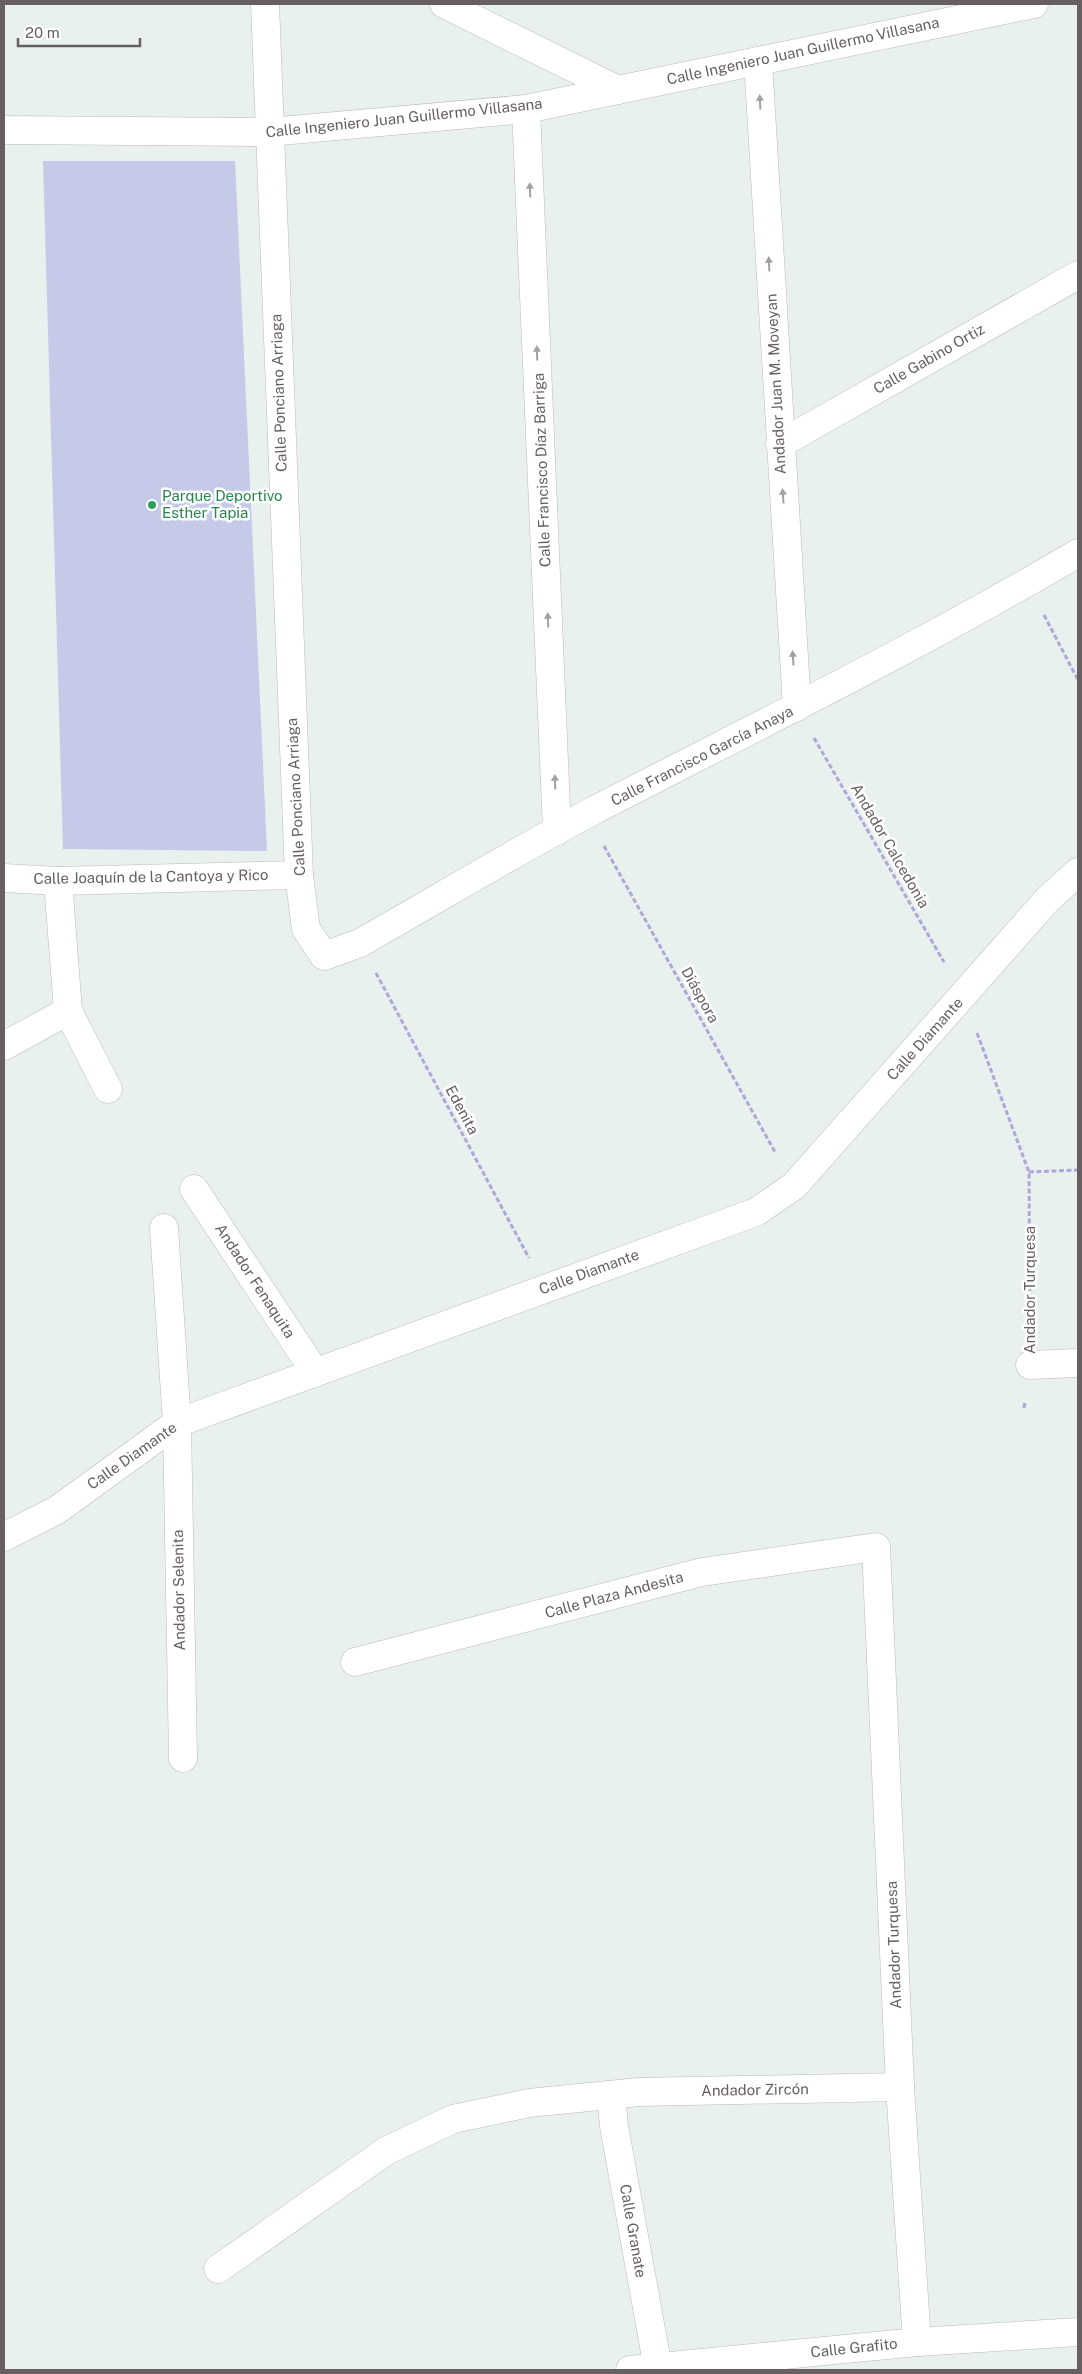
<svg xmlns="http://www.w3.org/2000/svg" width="1082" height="2374" font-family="'Public Sans',sans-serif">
<rect width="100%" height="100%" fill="#e8f1ed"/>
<path fill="#c5cae8" d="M43 161H235L267 851 63 849Z"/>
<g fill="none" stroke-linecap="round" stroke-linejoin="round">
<g stroke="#beb8ba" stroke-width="29">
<g id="minor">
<path d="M265 4 299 875 306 929 324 956 360 943C436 900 511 854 589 813 753 728 919 647 1078 553"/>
<path d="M444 4 618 90"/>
<path d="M758 61 797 707"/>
<path d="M526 109 557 831"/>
<path d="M4 130 269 132 526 109 1034 4"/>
<path d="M780 444 1078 275"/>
<path d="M4 878 58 881 299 875"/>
<path d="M58 881 68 1011 108 1089"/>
<path d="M4 1046 68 1011"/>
<path d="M194 1189 315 1372"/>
<path d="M164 1228 177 1423 183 1758"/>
<path d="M1030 1365 1078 1363"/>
<path d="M4 1537 57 1510 177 1423 756 1212 794 1186 1048 899 1078 872"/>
<path d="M355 1662 702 1572 876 1547 900 2087 917 2342"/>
<path d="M611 2095 614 2126 656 2357V2368"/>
<path d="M218 2269 386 2151 453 2119 529 2103 639 2092 900 2087"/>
<path d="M630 2370 917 2342 1078 2332"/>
</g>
</g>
<g stroke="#aea8d9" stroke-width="3" stroke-dasharray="5 2.5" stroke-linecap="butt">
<path d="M1044 615 1078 680"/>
<path d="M814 738 944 962"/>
<path d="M604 846 775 1152"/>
<path d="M376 973 529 1258"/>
<path d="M977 1033 1029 1172 1030 1330"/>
<path d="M1029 1172 1078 1170"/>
<path d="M1024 1408 1025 1401"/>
</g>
<use href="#minor" stroke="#fff" stroke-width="28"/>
</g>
<defs><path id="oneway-solid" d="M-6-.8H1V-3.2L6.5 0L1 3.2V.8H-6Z" transform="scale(1.25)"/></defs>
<g fill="#a49fa2">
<use href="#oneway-solid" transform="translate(760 102) rotate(-93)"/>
<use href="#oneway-solid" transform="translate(530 190) rotate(-92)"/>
<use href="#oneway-solid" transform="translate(769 264) rotate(-93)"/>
<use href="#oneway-solid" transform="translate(537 353) rotate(-92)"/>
<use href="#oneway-solid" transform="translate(783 496) rotate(-94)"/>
<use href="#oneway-solid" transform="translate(548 620) rotate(-92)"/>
<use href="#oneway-solid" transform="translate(793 658) rotate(-94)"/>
<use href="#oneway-solid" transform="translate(555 782) rotate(-92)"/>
</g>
<circle fill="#2e9e5b" stroke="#fff" stroke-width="2" cx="152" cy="505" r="5"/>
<g text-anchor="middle" stroke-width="5" stroke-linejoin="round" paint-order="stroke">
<g font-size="15" fill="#685f64" stroke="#fff">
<text transform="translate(803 51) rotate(-12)" y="5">Calle Ingeniero Juan Guillermo Villasana</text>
<text transform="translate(404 118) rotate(-6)" y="5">Calle Ingeniero Juan Guillermo Villasana</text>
<text transform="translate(929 359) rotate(-30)" y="5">Calle Gabino Ortiz</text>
<text transform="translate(776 384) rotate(-93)" y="5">Andador Juan M. Moveyan</text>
<text transform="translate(279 393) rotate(-92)" y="5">Calle Ponciano Arriaga</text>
<text transform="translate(542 470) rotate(-92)" y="5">Calle Francisco Díaz Barriga</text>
<text transform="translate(702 756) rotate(-27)" y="5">Calle Francisco García Anaya</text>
<text transform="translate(296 797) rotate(-93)" y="5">Calle Ponciano Arriaga</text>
<text transform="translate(890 846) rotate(60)" y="5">Andador Calcedonia</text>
<text transform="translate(151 877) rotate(-1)" y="5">Calle Joaquín de la Cantoya y Rico</text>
<text transform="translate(700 995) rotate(61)" y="5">Diáspora</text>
<text transform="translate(925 1039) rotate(-48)" y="5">Calle Diamante</text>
<text transform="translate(462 1110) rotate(62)" y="5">Edenita</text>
<text transform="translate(589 1272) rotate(-20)" y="5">Calle Diamante</text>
<text transform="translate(255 1281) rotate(57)" y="5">Andador Fenaquita</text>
<text transform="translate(1030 1290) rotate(-90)" y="5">Andador Turquesa</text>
<text transform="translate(132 1456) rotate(-35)" y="5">Calle Diamante</text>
<text transform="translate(179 1590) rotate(-91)" y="5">Andador Selenita</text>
<text transform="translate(614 1595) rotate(-15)" y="5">Calle Plaza Andesita</text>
<text transform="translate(894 1945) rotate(-92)" y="5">Andador Turquesa</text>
<text transform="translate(755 2090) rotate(-1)" y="5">Andador Zircón</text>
<text transform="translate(633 2231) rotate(80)" y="5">Calle Granate</text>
<text transform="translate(854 2348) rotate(-6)" y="5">Calle Grafito</text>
</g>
<g font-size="15" fill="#27864d" stroke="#fff" text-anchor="start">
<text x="162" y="501">Parque Deportivo<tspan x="162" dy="17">Esther Tapia</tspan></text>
</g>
</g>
<rect width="1082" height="2374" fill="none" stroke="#685f64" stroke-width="10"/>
<path d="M18 38v8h122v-8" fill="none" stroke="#685f64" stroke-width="2.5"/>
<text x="25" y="38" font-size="15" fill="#685f64" stroke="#ffffff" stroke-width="4" paint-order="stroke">20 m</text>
</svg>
